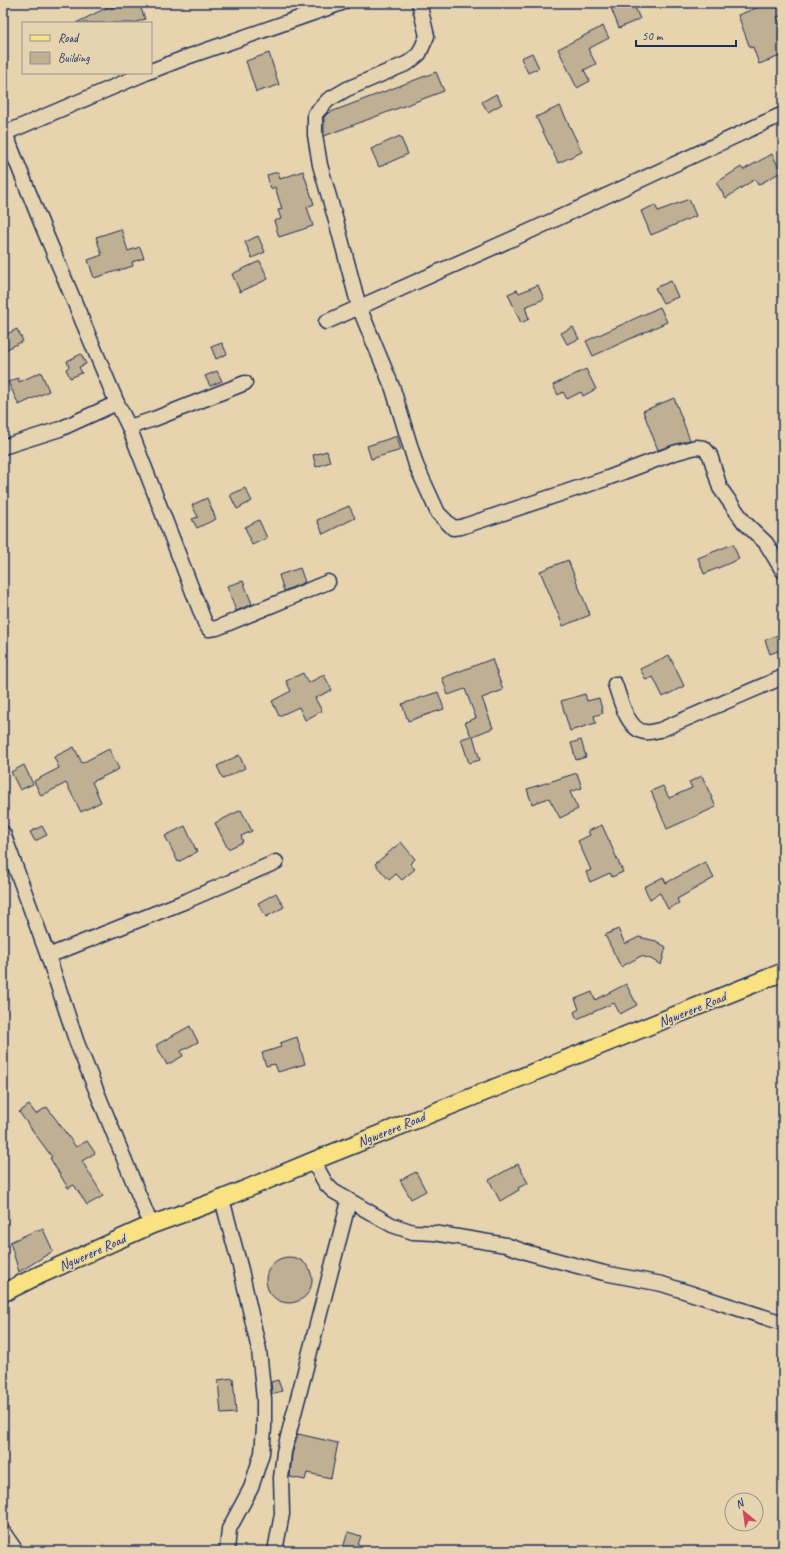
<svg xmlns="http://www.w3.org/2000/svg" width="786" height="1554" font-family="Caveat,sans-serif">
<rect width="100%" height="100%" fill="#e7d4ae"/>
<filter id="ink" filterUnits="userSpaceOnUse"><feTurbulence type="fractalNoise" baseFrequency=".025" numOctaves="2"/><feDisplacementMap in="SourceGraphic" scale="8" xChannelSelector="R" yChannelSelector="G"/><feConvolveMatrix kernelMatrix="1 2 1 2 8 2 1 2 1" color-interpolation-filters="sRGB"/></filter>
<g filter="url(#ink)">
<g fill="#bfaf93" stroke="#1b2f5e">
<path d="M125 3H139L145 19 134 23H76L110 6 111 8Z"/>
<path d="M609 3H633L640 19 619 28Z"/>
<path d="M758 3H780L783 12V15L777 17 783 33V55L759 64 753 47 750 48 738 15 759 7Z"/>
<path d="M603 26 609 38 588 49 596 64 584 70 590 81 577 88 558 49Z"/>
<path d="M269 53 279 85 256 92 246 61Z"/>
<path d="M532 53 539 68 528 73 521 58Z"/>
<path d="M436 72 444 91 324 136V117L328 113Z"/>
<path d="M496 94 502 104 488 112 482 102Z"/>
<path d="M560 106 582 152 558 163 536 117Z"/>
<path d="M400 136 408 154 379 167 371 149Z"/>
<path d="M772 154 781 172 758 185 755 179 726 198 716 183 741 167 743 170Z"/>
<path d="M303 171 314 204 307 207 313 226 279 237 274 221 281 219 278 210 282 209 275 187 271 189 267 175 278 172 280 179Z"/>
<path d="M689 199 696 216 651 235 641 211 655 205 658 211Z"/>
<path d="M121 229 128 251 140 247 144 258 132 262 133 266 94 278 88 260 102 255 96 237Z"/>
<path d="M258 236 265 252 252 258 245 242Z"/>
<path d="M260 261 268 279 240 292 232 274Z"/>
<path d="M671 281 678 297 663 303 655 288Z"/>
<path d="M538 285 544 299 525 307 529 319 521 323 508 294 517 290 519 293Z"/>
<path d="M660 307 667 322 593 356 586 341Z"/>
<path d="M573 327 579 339 567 344 561 333Z"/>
<path d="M17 329 23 341 3 351V336Z"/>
<path d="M222 343 227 354 216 359 211 347Z"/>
<path d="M81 354 86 364 79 367 82 373 70 378 66 369 69 367 67 361Z"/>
<path d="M586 369 596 389 583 396 581 392 567 399 563 392 558 395 553 385Z"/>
<path d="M217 371 222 381 210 386 205 376Z"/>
<path d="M41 372 49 391 19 405 8 382 18 378 19 382Z"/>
<path d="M674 398 690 440 658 450 643 411Z"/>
<path d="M397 436 401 450 371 459 367 446Z"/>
<path d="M327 451 330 462 316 467 313 455Z"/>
<path d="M245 488 252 501 237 509 230 495Z"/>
<path d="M207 498 216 519 197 528 192 519 198 517 192 505Z"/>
<path d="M349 506 355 518 323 534 317 520Z"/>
<path d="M259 520 267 538 252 545 245 527Z"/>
<path d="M733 544 739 559 704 574 698 558Z"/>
<path d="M568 560 590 615 563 626 540 571Z"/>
<path d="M300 568 305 582 284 591 279 575Z"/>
<path d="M243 581 252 604 236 611 227 586Z"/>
<path d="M783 633V649L770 654 765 640Z"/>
<path d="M669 655 684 686 663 697 653 677 646 680 640 669Z"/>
<path d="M492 659 503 690 482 698 493 728 473 736 480 760 469 763 461 739 471 736 465 722 476 718 465 689 448 695 442 678Z"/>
<path d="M303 673 308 683 324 675 332 690 315 698 322 711 305 720 299 707 279 716 272 701 291 691 286 681Z"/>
<path d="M438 692 444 709 408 721 402 704Z"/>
<path d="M585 694 587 701 599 698 603 713 594 716 596 723 570 731 561 701Z"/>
<path d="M581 740 586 757 576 760 571 743Z"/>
<path d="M74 747 82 763 109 749 119 769 92 782 101 802 81 812 66 783 41 796 34 781 59 768 54 757Z"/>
<path d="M239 755 245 768 223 779 217 766Z"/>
<path d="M24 765 33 784 20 790 11 772Z"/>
<path d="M577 773 582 788 570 792 578 809 560 818 549 798 532 804 527 789Z"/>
<path d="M702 776 716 807 667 829 651 791 663 786 669 798 692 788 689 782Z"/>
<path d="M241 810 252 831 241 836 243 842 228 849 215 823Z"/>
<path d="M602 825 623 872 612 877 610 873 590 882 586 872 591 870 578 841 590 835 588 831Z"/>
<path d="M42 826 47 835 35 841 30 832Z"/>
<path d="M185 826 197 852 178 862 165 836Z"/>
<path d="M401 842 415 859 410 864 415 869 402 880 396 874 389 880 375 864Z"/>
<path d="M705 862 714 878 677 899 679 903 668 909 660 893 650 899 644 887 663 877 666 883Z"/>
<path d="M276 893 284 907 266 917 258 903Z"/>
<path d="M618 929 625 944 639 937 656 941 666 947 661 965 651 959 641 956 621 967 605 935Z"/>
<path d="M626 984 637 1005 620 1014 614 1003 577 1019 574 1012 579 1009 575 999 592 992 595 1000Z"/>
<path d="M190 1026 198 1042 181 1051 183 1056 167 1065 156 1045Z"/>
<path d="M297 1037 305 1064 278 1072 275 1064 266 1066 262 1053 281 1047 280 1043Z"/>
<path d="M29 1105 36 1114 47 1107 76 1147 87 1141 95 1153 82 1161 103 1196 87 1205 74 1185 68 1188 50 1158 52 1157 19 1112Z"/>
<path d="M518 1164 528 1183 518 1188 519 1190 500 1201 489 1180Z"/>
<path d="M416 1172 426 1191 411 1199 400 1180Z"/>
<path d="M43 1229 53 1251 19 1272 10 1242 37 1230 38 1231Z"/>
<circle cx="289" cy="1280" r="23"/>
<path d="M233 1378 236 1413 221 1414 218 1380Z"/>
<path d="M278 1380 282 1391 272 1394 271 1382Z"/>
<path d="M298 1434 338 1443 331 1478 307 1473 305 1480 290 1477 292 1454Z"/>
<path d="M348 1532 361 1536 356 1551H342Z"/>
</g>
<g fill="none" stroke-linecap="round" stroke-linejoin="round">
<g stroke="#1b2f5e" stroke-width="17">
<g id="minor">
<path d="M419 3 427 36 419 54 408 63 347 89 328 100 315 114V135L320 165 338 228 359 307 393 389 416 465 438 513 453 528 461 527 605 479 674 453 696 447 704 448 710 455 720 488 744 522 766 543 783 571"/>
<path d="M151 71 187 57 342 3"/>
<path d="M5 133 42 225 117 403 129 427 154 419 245 383"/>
<path d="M3 134 146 73"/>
<path d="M326 322 530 231 783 114"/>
<path d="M129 427 205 623 209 629 217 628 328 582"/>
<path d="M3 447 60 429 117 403"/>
<path d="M615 684C620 698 627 730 645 732 649 733 655 731 660 730L783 677"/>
<path d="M3 833 48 956 77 1043 151 1225"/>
<path d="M48 956 186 901 276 862"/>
<path d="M313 1161 326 1184 333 1191 392 1225 413 1232 434 1233 506 1245 529 1253 604 1273 662 1284 783 1323"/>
<path d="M222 1199 241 1270 259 1350 264 1399V1428L262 1453 251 1488 229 1529 227 1551"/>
<path d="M3 1532 16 1551"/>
<path d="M275 1551 282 1514 281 1478 284 1452 349 1201"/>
</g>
</g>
<g stroke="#1b2f5e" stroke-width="20">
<path id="major" d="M3 1293 35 1277 151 1225 222 1199 313 1161 783 972"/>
</g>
<use href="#minor" stroke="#e6d4b1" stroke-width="14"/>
<use href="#major" stroke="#f8e281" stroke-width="17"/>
</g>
</g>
<g text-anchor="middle" stroke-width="3.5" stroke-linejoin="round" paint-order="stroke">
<g font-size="14" fill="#1b2f5e" stroke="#e6d4b1">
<text transform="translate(692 1009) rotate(-22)" y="5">Ngwerere Road</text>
<text transform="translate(391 1129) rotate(-22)" y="5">Ngwerere Road</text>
<text transform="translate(92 1252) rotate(-24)" y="5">Ngwerere Road</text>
</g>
</g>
<rect width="786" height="1554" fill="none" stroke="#e6d4b1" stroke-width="16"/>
<rect x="8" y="8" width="770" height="1538" fill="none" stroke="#1b2f5e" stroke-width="1.5" filter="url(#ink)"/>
<rect x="22" y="22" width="130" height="52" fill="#e6d4b1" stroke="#959290"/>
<rect x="30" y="35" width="20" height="6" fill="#f8e281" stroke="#959290"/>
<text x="58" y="42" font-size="12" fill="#1b2f5e">Road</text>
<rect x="30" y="52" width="20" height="12" fill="#bfaf93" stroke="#959290"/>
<text x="58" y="62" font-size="12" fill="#1b2f5e">Building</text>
<g transform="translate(744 1512) rotate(331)"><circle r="19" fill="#e6d4b1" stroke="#959290"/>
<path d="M0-3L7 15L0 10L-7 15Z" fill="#d1495b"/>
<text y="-6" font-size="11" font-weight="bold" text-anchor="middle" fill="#1b2f5e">N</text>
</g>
<path d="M636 40v6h100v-6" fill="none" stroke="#1b2f5e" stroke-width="2"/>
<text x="642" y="40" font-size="12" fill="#1b2f5e" stroke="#e6d4b1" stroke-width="3" paint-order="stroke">50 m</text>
</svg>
